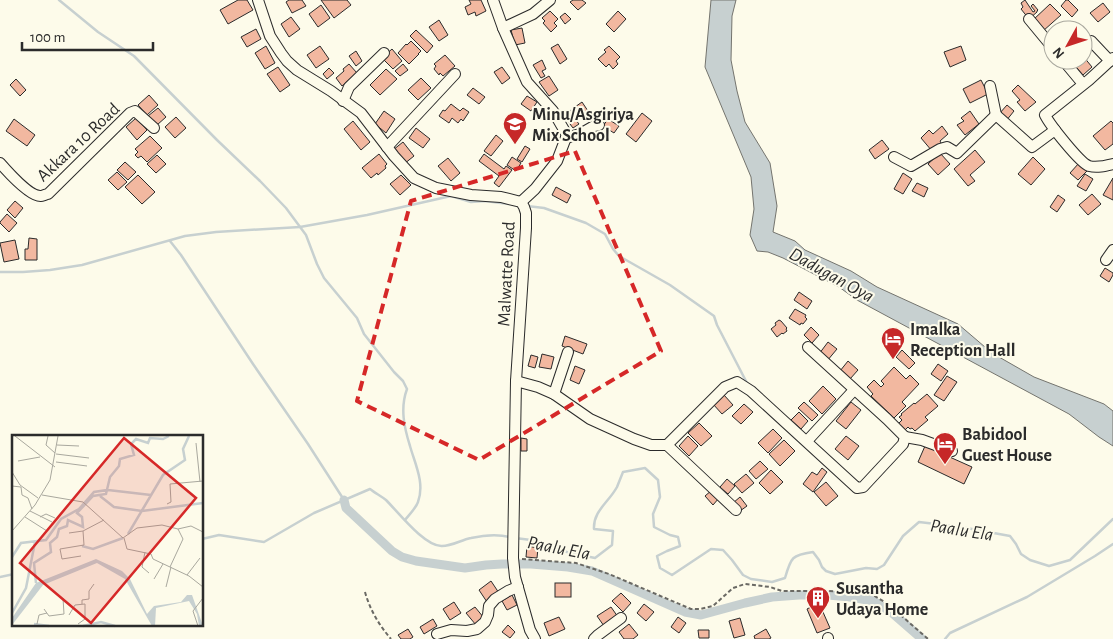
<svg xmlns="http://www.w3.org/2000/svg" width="1113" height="639" font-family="'Alegreya Sans',sans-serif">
<rect width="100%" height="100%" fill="#fdfbea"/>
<path fill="#c7d0d0" stroke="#74746e" d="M711 0H736L732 16 731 60 737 91 745 122 770 163 777 206 773 232 795 241 805 250 851 271 877 287 958 324 992 353 1034 377 1104 404 1113 411V446L1099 437 1069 414 857 300 839 287 783 258 768 252 757 251 750 235 754 209 751 177 705 67Z"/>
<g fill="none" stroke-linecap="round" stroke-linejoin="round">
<g stroke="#c7d0d0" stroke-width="2.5">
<path d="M59 0 98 32 134 56 217 140 260 181 286 208 306 235 317 264 324 278 357 318 364 334 394 372 403 381 407 389C400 408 404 427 410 446 415 464 425 483 418 502 416 508 409 515 405 520"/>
<path d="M527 206 544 208 586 223 605 234 613 249 619 256 670 285 714 316 717 325 748 385"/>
<path d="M170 241 181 255 253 364 308 444 344 500"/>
<path d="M0 272H23L50 270 82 265 185 236 216 232 300 227 367 215 451 196 471 202 485 201 509 204"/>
<path d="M515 538 531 540 567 552 595 558 612 545 613 531 594 529C593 511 609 502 617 487 619 482 621 477 623 472L645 468 658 480 660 497 653 514 654 527 670 535 678 537 680 546 667 551 657 556 660 568 672 575 711 549 723 550 732 560 743 575 751 579 772 582 785 578C791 557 792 555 813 552L819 560 822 567 826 571 835 574 866 568 877 569 884 565 903 536 919 522 961 527 1010 536 1016 544 1021 554 1030 560 1049 566 1070 560 1113 519"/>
<path d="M202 539 219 535 264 542 314 513 370 489C375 493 381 496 386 500 398 512 425 547 442 546 452 546 461 540 471 538 484 535 498 534 510 537"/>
<path d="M0 577 14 574"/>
<path d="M945 639 950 633 1027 597 1095 556 1113 544"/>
</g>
<path stroke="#c7d0d0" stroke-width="9" d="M344 500 346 508 392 551 402 557 416 561 465 568 486 565 502 564H531L568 567 592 571 685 612 701 615 745 603 772 597 799 595H828L850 597 873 601 890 611 922 639"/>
</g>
<g fill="#f2b8a0" stroke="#2b2b2b">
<path d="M238 0H247L253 10 228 24 220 10Z"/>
<path d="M289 0H302L306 6 292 13 286 2Z"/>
<path d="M321 0H347L351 5 334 18Z"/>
<path d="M469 0H481L486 11 476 16 475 12 468 15 465 7 471 4Z"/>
<path d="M573 0H582L586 3 578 10 570 2Z"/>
<path d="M1025 0 1033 12 1035 11 1031 6 1033 4 1038 10 1037 11V12L1029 19 1021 9 1023 7 1021 3Z"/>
<path d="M1066 0H1068L1078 10 1072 17 1061 6Z"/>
<path d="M1103 3 1110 12 1098 22 1090 13Z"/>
<path d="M1050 4 1061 15 1043 31 1033 20Z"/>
<path d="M321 5 330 18 318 27 309 14Z"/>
<path d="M550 11 558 19 554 23 557 26 551 32 543 23 545 21 542 18Z"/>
<path d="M618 11 626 19 614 32 606 24Z"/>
<path d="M565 13 571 19 565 24 560 17Z"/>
<path d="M291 17 300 29 289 37 281 24Z"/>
<path d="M439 20 448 35 439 41 429 27Z"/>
<path d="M522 28 525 43 515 45 511 30Z"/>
<path d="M256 29 261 39 247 47 241 37Z"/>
<path d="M416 30 433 46 427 53 410 36Z"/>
<path d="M411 41 421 51 418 54H419L409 64 398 53 406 44 407 45Z"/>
<path d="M558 44 567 59 560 64 551 48Z"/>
<path d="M266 46 275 63 265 69 255 53Z"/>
<path d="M320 46 329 59 316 68 307 55Z"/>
<path d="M609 46 620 57 616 61 618 64 613 69 609 64 606 67 598 59 606 52 604 50Z"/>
<path d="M961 46 966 60 950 67 944 52Z"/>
<path d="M392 49 402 61 393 69 382 58Z"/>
<path d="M356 51 362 61 356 66 349 56Z"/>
<path d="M445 55 455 66 443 76 440 73 439 75 434 69 436 66 434 64Z"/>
<path d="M1083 56 1092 67 1083 75 1070 60H1083Z"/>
<path d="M542 60 546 69 542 71 545 76 541 78 533 65Z"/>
<path d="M349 64 357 73 342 86 336 78 344 71 343 69Z"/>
<path d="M403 64 408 70 400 76 395 71Z"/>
<path d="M278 67 290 85 280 92 267 74Z"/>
<path d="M502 67 510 78 502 84 494 72Z"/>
<path d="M329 68 334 73 327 79 323 74Z"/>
<path d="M386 69 397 79 380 95 370 85Z"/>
<path d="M549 76 558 90 549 96 539 82Z"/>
<path d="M421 78 431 88 418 100 408 90Z"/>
<path d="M16 79 26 90 20 96 10 85Z"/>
<path d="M981 80 988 94 970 103 963 89Z"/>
<path d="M1018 85 1036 102 1025 111 1017 102 1020 100 1012 91Z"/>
<path d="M473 88 485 97 479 104 467 95Z"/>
<path d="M149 95 158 105 147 115 138 105Z"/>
<path d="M527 96 537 102 531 111 521 104Z"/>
<path d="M582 102 588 111 581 116 575 107Z"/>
<path d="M451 104 460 111 463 108 469 112 463 121 461 119 458 123 452 118 449 123 439 116 443 110 445 111Z"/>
<path d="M1007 105 1014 111 1006 121 999 114Z"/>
<path d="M158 108 166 117 157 125 148 116Z"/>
<path d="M571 110 577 117 575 119 579 124 573 128 564 116Z"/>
<path d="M384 111 395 119 386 133 375 124Z"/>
<path d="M970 111 979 124 965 135 957 125 964 121 961 118Z"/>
<path d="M642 113 652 121 636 142 626 134Z"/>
<path d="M176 117 186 128 175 138 165 127Z"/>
<path d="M136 118 147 130 137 140 126 127Z"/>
<path d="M14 119 35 135 27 146 6 131Z"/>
<path d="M608 119 619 126 614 133 603 126Z"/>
<path d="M353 121 370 142 361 150 344 129Z"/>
<path d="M1111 121 1113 123V144L1105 150 1093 136Z"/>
<path d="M942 126 948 134 940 141 941 143 932 151 921 138 929 130 933 134Z"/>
<path d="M416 128 430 139 423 148 409 138Z"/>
<path d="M496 135 503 141 491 156 484 151Z"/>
<path d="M150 136 162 148 147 162 141 156 138 158 135 155 138 152 135 149Z"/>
<path d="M882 140 889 149 875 159 869 150Z"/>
<path d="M403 142 414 156 404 164 393 150Z"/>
<path d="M525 146 530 149 522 162 517 159Z"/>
<path d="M975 150 985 162 970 175 975 181 968 186 954 169Z"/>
<path d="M940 153 950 164 938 175 928 164Z"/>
<path d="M379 154 387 164 385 166 386 168 378 175 377 173 371 178 362 168Z"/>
<path d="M484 154 504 169 506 166 512 170 499 187 494 183 499 176 479 161Z"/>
<path d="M157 155 166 164 156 173 147 164Z"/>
<path d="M512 157 521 163 516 171 507 165Z"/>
<path d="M1033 157 1045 169 1031 185 1018 174Z"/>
<path d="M448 158 460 173 451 181 438 166Z"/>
<path d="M125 162 136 172 128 180 117 170Z"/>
<path d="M1079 163 1088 170 1078 180 1070 173Z"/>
<path d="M117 172 127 182 118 190 108 180Z"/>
<path d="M903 173 912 179 903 194 894 189Z"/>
<path d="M1085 174 1093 179 1086 191 1077 186Z"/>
<path d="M138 175 155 192 142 204 125 187Z"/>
<path d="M401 175 411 185 400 195 390 184Z"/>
<path d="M1113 178V200L1103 195Z"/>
<path d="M917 183 928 188 924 197 912 191Z"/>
<path d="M556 187 571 195 567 203 552 195Z"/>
<path d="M1092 194 1101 204 1088 215 1079 205Z"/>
<path d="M1058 195 1065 200 1057 212 1050 207Z"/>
<path d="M15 201 23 208 15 218 7 210Z"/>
<path d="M7 214 17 223 9 232 0 223V222Z"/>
<path d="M29 238 37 239V260H25V249H28Z"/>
<path d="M15 240 19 259 4 262 0 243Z"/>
<path d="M1105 268 1113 273V275L1109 282 1100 276Z"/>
<path d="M799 292 812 301 807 309 794 300Z"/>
<path d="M795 309 806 315 805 317 807 319 803 324 801 323 800 325 789 318Z"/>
<path d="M779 320 781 321 787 328 786 329 787 331 783 334 782 333 777 337 771 329 776 325 775 323Z"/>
<path d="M811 327 819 335 812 343 804 335Z"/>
<path d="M565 336 587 344 583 354 562 346Z"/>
<path d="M828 342 837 349 827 361 819 354Z"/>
<path d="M902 350 915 363 909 369 896 357Z"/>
<path d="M542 354 554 357 551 369 539 367Z"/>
<path d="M531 355 538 357 535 368 528 366Z"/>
<path d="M848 361 858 370 850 379 840 371Z"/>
<path d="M938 364 948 371 941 381 931 374Z"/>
<path d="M575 366 585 370 579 384 570 380Z"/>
<path d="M894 367 906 379 910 375 919 384 902 402 906 406 894 418 871 396 873 394 867 387 874 380 881 387 884 384 881 381Z"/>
<path d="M947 376 957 382 944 401 934 395Z"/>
<path d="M823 386 836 399 822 414 809 401Z"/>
<path d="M927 394 938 406 925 417 928 420 915 431 912 428 910 429 908 427 903 432 897 425 902 420 899 417 902 415 901 414 914 403 915 404Z"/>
<path d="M724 395 733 405 722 414 713 404Z"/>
<path d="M804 402 818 415 812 421 798 408Z"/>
<path d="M851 402 861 410 846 429 836 421Z"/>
<path d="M744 404 753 412 741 424 732 416Z"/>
<path d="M799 412 808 421 801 429 791 420Z"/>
<path d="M699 423 712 436 701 446 688 433Z"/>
<path d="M773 429 782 438 768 453 758 443Z"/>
<path d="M688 436 698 446 689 456 679 446Z"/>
<path d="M846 436 859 446 848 460 835 449Z"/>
<path d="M521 438 527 439V451H521Z"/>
<path d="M784 440 795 451 780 466 769 454Z"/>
<path d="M925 446 972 467 964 484 918 462Z"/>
<path d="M760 461 768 469 756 479 749 471Z"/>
<path d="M822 468 827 472 813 492 803 484 812 472 817 475Z"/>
<path d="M771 470 783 482 770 494 759 483Z"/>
<path d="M746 474 754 483 742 493 734 484Z"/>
<path d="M727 479 735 486 728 494 720 487Z"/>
<path d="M826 482 838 496 826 506 814 492Z"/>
<path d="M712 490 719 498 713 505 705 496Z"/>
<path d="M740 497 747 506 740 511 733 503Z"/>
<path d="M527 546 538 548 537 558 526 557Z"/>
<path d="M491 581 499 593 487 602 479 590Z"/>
<rect x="555" y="583" width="16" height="14"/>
<path d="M621 593 631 603 623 612 612 601Z"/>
<path d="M512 595 517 605 507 610 502 601Z"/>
<path d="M454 602 461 613 450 620 443 609Z"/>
<path d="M819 603 830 628 817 633 807 609Z"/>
<path d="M644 604 654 612 646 621 637 613Z"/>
<path d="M475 607 484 618 476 625 466 613Z"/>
<path d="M611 607 618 617 604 626 597 616Z"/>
<path d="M559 617 565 629 549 636 544 623Z"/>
<path d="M678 617 686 623 679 633 671 627Z"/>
<path d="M740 618 745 635 734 638 729 621Z"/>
<path d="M433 619 437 626 424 634 420 627Z"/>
<path d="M629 624 638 635 633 639H624L619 632Z"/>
<path d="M508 625 515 632 510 638 502 632Z"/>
<path d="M408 629 413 637 410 639H401L398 635Z"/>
<path d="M766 629 771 638 769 639H755L754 636Z"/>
<path d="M698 630H709V638H699Z"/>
</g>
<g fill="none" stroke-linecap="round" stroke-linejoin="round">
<g stroke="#2b2b2b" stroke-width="12">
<g id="minor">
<path d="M258 0 270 36 281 53 287 61 297 70 331 91 361 113 394 156 414 178 436 188 471 195 501 197 521 202 524 207 526 213V228L516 381 513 558 515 577 530 630 535 639"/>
<path d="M493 0 503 28 527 82 553 111 567 135 557 161 535 189 521 202"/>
<path d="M1029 19 1053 48"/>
<path d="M503 28 533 14 550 0"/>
<path d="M1091 41 1110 61"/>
<path d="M1113 58 1089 80 1045 115C1050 125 1080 163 1089 166 1097 168 1105 166 1113 164"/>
<path d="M1063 60 1083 84"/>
<path d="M990 86 996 115"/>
<path d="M343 101 349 87 384 53"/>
<path d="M566 138 580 134 594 126 599 125"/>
<path d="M387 147 455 74"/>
<path d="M894 157 911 166 940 149 947 147 957 153 996 115 1032 147 1055 130"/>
<path d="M0 163C7 171 30 197 41 196 42 196 47 194 48 194L130 113 135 111 154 128"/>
<path d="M1106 260 1113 250"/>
<path d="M516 381 538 387 554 394 590 419 634 439 651 445H667L736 510"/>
<path d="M554 394 568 352"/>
<path d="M905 437 922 440 952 451"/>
<path d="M807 441 854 390"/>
<path d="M667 445 725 387 737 382 751 391 857 488 863 487 903 444 905 437 887 419 808 347"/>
<path d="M437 634 451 630 467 631 477 629 485 622 488 615 489 606 495 599 508 591 518 587"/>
<path d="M828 638V639"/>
<path d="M594 639 598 635 621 618"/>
</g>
</g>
<g stroke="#6a6964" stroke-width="2" stroke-dasharray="4 2.5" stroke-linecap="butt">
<path d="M522 559 576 563 609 574 691 609H700L713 606 733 588 745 584 770 587 782 591H827L853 592 873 595 888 604 928 639"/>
<path d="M365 592C370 610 379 625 391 639"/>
</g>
<use href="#minor" stroke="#fdfbea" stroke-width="10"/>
</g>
<path fill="none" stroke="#d62828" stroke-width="4" stroke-dasharray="10 6" stroke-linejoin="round" d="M575 151 661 351 479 460 357 401 411 201Z"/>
<defs>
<g id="school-pin" transform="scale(1.25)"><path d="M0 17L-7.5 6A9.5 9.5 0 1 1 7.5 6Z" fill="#c62828" stroke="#fdfbea"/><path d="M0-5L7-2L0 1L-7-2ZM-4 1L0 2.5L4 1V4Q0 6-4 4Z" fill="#fff"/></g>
<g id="hotel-pin" transform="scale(1.25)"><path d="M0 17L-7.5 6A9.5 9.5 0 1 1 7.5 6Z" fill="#c62828" stroke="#fdfbea"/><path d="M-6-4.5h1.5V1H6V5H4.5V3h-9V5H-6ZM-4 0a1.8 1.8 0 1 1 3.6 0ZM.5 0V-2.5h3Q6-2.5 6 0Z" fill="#fff"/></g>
<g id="building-pin" transform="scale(1.25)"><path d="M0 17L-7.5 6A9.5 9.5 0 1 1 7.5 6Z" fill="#c62828" stroke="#fdfbea"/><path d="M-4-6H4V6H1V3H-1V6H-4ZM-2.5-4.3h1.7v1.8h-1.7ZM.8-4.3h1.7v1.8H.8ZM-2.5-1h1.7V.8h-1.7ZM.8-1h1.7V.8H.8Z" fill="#fff"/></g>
</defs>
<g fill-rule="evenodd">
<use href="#school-pin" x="515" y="124"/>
<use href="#hotel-pin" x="893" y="339"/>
<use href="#hotel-pin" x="945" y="444"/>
<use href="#building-pin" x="818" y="598"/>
</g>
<g text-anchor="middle" stroke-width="4" stroke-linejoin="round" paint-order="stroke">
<g font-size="18" font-weight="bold" fill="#2b2b2b" stroke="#fdfbea" text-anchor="start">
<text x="532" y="120">Minu/Asgiriya<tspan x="532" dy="21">Mix School</tspan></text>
<text x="910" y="335">Imalka<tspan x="910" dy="21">Reception Hall</tspan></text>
<text x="962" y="440">Babidool<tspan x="962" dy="21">Guest House</tspan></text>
<text x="836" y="594">Susantha<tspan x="836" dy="21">Udaya Home</tspan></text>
</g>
<g font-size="18" fill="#2b2b2b" stroke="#fdfbea">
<text transform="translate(78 142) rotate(-43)" y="6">Akkara 10 Road</text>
<text transform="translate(506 274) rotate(-87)" y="6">Malwatte Road</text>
</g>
<g font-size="19" font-style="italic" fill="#2b2b2b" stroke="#fdfbea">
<text transform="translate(832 274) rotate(29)" y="7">Dadugan Oya</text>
<text transform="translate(962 529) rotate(9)" y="7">Paalu Ela</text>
<text transform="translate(559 547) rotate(11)" y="7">Paalu Ela</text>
</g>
</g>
<g transform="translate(12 435)">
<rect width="191" height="191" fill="#fdfbea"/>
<path d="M84 124 110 136 118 144 135 179 142 171 169 167 175 160H180L191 191H187L185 179 177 166 144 173 143 191H140L113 144 85 128 31 150 0 190V183L24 148Z" fill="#c7d0d0"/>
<path fill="none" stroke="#c7d0d0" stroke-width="2.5" d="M96 55 139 60M88 61 102 72 130 76 191 68M116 99 151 40 173 25 171 14 177 1M70 111 81 114 111 103M0 122 9 108 34 105 49 84 67 74 82 57 95 55M24 148 22 128 39 117 38 108 45 102 47 94 55 91 56 85 71 92 70 82 65 78 81 61 94 59 98 42 107 31 108 24 122 20 119 9 124 4 136 8 138 3 151 4 157 1M0 178 14 153 23 107M22 189 37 191M71 191 89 187 103 191"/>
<path fill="none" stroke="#a9a89e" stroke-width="1" d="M3 1 43 32M36 1 34 10 43 18M184 8 188 47M45 10 67 11M44 19 77 23M6 26 28 22M44 27 75 31M0 37 8 50 26 63M0 51 9 52 10 60 16 63 20 74M30 60 71 67 111 103 125 93 150 90 166 94 179 91 191 97M155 69 159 67 158 49 191 46M18 76 40 87M13 82 35 96M28 82 34 79 43 83M0 96 23 70 38 45 46 1M57 98 71 96 92 85M112 103 115 114 139 119 141 124 177 141 191 152M133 117 130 132 137 138M69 121 50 124 48 114 72 110 71 96M158 132 171 104 166 94M175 140 188 123M142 144 151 129M154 152 159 132M51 163 52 179M70 169V165L77 164V156L82 149M32 174 37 181 52 179M57 180 63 170 73 169V184L66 189M25 189 27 180 35 178M186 191 181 176 191 163"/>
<path fill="#d62828" fill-opacity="0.15" stroke="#d62828" stroke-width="2.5" d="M112 3 184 63 79 188 8 128Z"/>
<rect width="191" height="191" fill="none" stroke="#2b2b2b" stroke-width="2.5"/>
</g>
<g transform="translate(1068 45) rotate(230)"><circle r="24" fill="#fdfbea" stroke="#a9a89e"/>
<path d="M0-4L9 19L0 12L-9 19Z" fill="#c62828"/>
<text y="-8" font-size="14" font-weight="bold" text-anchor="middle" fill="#2b2b2b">N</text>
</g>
<path d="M22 42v8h131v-8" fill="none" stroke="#2b2b2b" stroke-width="2.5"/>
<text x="30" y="42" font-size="15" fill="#2b2b2b" stroke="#fdfbea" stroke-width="4" paint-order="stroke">100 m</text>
</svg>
